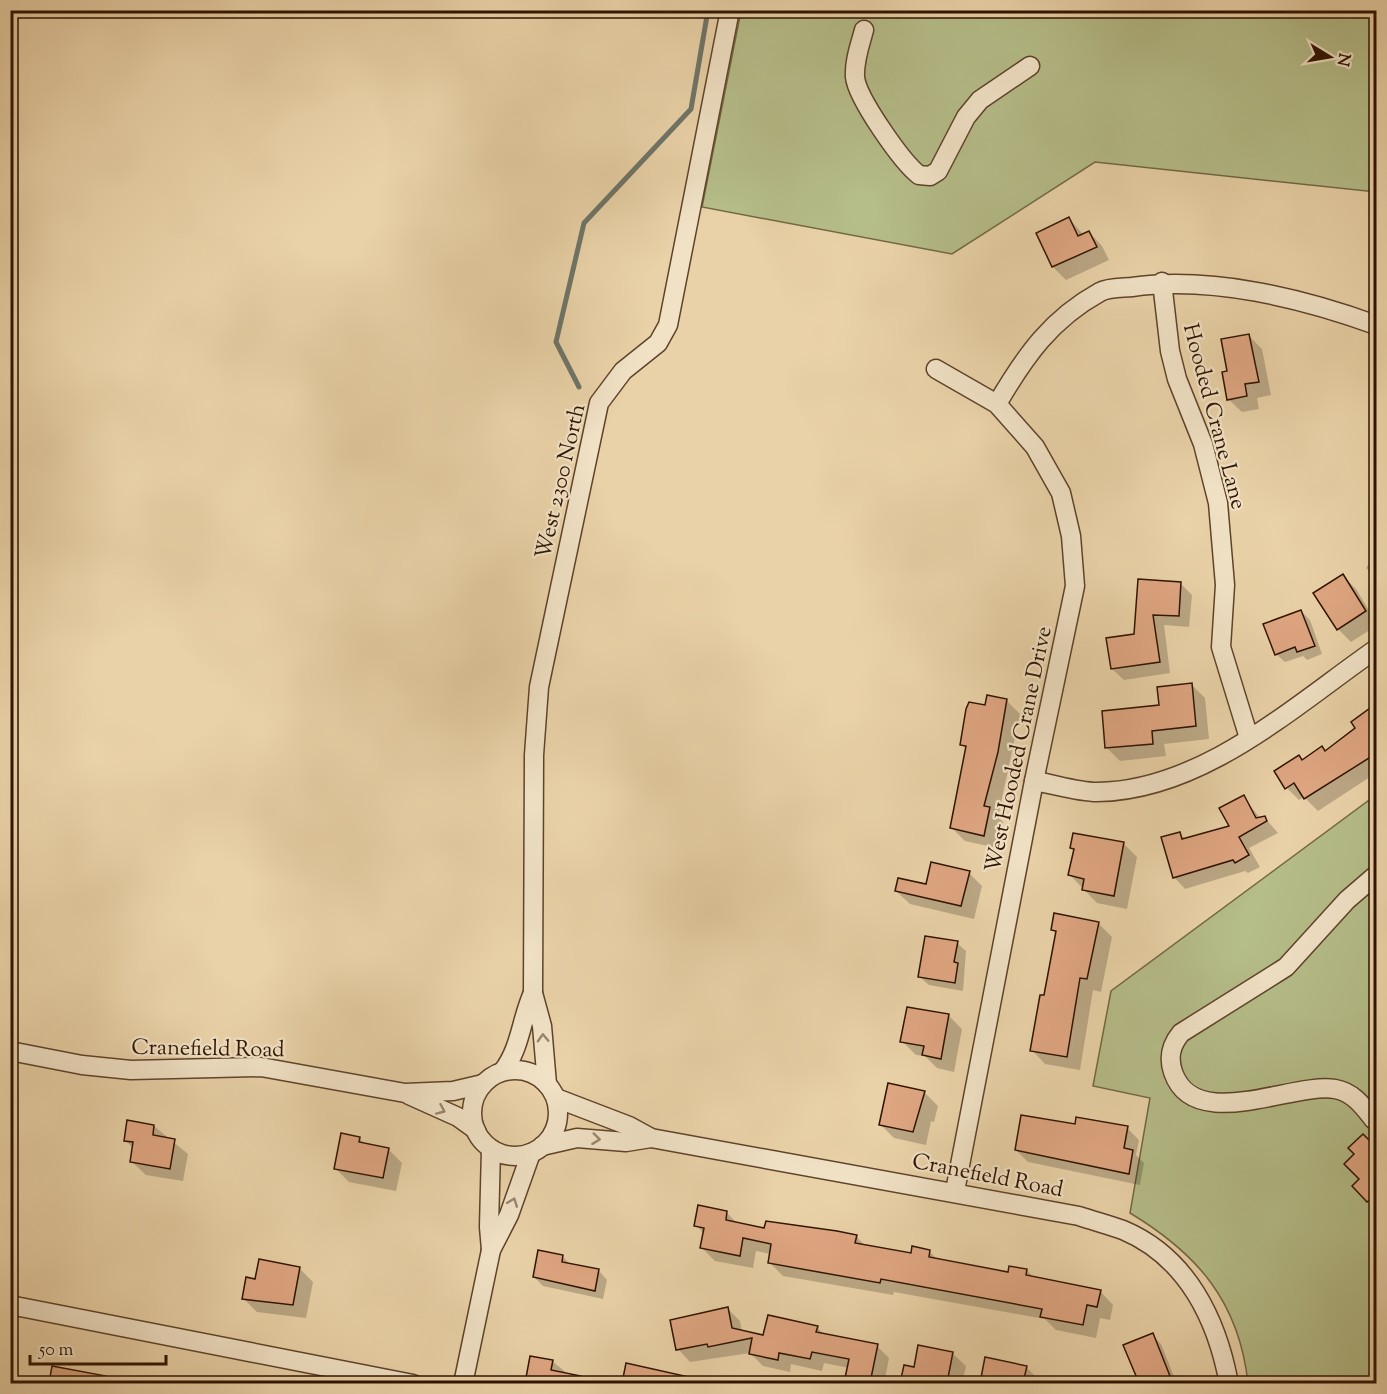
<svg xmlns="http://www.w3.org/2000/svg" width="1387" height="1394" font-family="'Sorts Mill Goudy',serif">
<rect width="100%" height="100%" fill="#ead2a8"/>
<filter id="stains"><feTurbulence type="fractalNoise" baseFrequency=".00333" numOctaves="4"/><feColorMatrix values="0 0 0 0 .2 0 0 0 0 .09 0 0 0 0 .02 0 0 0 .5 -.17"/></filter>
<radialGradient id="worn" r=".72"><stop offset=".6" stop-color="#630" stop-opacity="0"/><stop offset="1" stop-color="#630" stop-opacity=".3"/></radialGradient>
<g fill="#b5bd89" stroke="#726844" stroke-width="1.5">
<path d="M741 11H1376V192L1095 162 952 254 702 207Z"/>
<path d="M1376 795V1383H1248C1239 1302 1198 1254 1130 1213L1150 1098 1093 1086 1111 991Z"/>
</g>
<g fill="#0003">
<path d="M1069 219 1084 235 1089 232 1102 246 1109 260 1066 280 1053 267Z"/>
<path d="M1248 335 1262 349 1271 395 1257 398 1259 409 1242 412 1228 399 1229 372Z"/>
<path d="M1376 553V578L1366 568Z"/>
<path d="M1343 576 1356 589 1376 622V626L1351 642 1338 629Z"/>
<path d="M1140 581 1181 584 1192 595 1189 627 1164 625 1170 673 1124 680 1112 669 1136 636Z"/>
<path d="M1301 611 1310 620 1322 654 1307 660 1303 656 1285 662 1276 654Z"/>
<path d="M1191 684 1205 698 1209 739 1164 744 1166 756 1120 761 1107 748Z"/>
<path d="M1006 700 1020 714 998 817 1003 822 997 848 965 841 952 828 967 750 962 745 987 707Z"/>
<path d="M1376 707V773L1318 811 1304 797 1299 800 1287 788 1302 761 1325 752 1357 728Z"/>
<path d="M1243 797 1260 818 1264 817 1278 833 1249 848 1260 867 1248 873 1245 871 1185 889 1174 877 1180 834 1185 839 1231 827Z"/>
<path d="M1124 844 1137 857 1127 909 1097 903 1070 875 1075 850 1072 847Z"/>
<path d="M969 873 982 886 974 919 910 904 896 891 927 886Z"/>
<path d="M1098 923 1112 937 1101 992 1093 990 1080 1070 1045 1064 1032 1050 1057 934 1052 930Z"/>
<path d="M957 943 966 951 963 991 929 985 920 977Z"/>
<path d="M949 1016 962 1029 954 1072 937 1068 925 1056 916 1055 902 1041Z"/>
<path d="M924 1092 938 1106 934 1122 931 1121 926 1145 894 1138 881 1125Z"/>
<path d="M154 1126 188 1154 183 1181 146 1175 132 1162 134 1149 125 1140Z"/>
<path d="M1076 1126 1127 1128 1139 1140 1136 1155 1144 1163 1140 1185 1028 1162 1016 1150Z"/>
<path d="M1376 1135V1209L1354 1186 1361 1179 1369 1142Z"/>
<path d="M359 1138 366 1145 388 1149 402 1163 396 1191 349 1182 336 1169Z"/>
<path d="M727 1213 738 1224 766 1229 856 1236 866 1247 912 1254 929 1251 939 1261 1009 1274 1027 1270 1034 1278 1100 1291 1113 1305 1110 1320 1100 1318 1096 1338 1056 1330 1045 1319 894 1292 893 1295 783 1276 770 1263 771 1254 756 1251 753 1268 715 1261 701 1247 704 1234 696 1225Z"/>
<path d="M562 1256 571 1265 599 1271 607 1280 603 1299 543 1286 534 1277Z"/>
<path d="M299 1268 313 1282 306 1318 257 1312 243 1298 256 1281Z"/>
<path d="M728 1309 740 1321 742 1332 764 1337 817 1327 824 1335 877 1346 889 1358 884 1384H852L847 1378 849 1368 824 1363 822 1371 791 1364 790 1372 763 1366 750 1353 690 1362 678 1349Z"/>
<path d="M1152 1335 1161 1344 1177 1384H1141L1125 1346Z"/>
<path d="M952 1353 966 1366 963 1379 982 1382 1026 1367 1040 1381 1039 1384H902L905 1367 915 1369Z"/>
<path d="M532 1358 552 1361 580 1384H527Z"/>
<path d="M627 1365 663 1373 673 1384H623Z"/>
<path d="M54 1368 89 1382 98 1384H51Z"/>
<path d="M1056 1377 1087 1384H1054Z"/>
<path d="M129 1381 144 1384H129Z"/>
</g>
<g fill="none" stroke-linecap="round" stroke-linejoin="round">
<path stroke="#6e7568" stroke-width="5" d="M579 387 556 342 584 223 691 109 708 10"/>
</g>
<g fill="#dfa682" stroke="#2f1300" stroke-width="1.5">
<path d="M1069 217 1078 236 1089 231 1097 247 1052 267 1036 233Z"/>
<path d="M1249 334 1259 382 1245 384 1247 396 1227 400 1222 372 1227 371 1221 339Z"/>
<path d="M1343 574 1366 611 1337 630 1313 593Z"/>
<path d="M1138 579 1181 582 1179 616 1153 615 1160 662 1111 669 1106 638 1134 634Z"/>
<path d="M1301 610 1315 646 1297 652 1295 647 1275 655 1263 624Z"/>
<path d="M1192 683 1196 726 1152 731 1153 744 1105 748 1102 711 1159 705 1157 687Z"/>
<path d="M987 695 1007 699 998 752 984 806 990 807 984 836 950 828 966 746 960 745 966 709 969 702 985 705Z"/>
<path d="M1377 703V753L1304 799 1294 783 1285 789 1274 771 1299 755 1302 760 1322 746 1325 751 1355 728 1351 722Z"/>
<path d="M1244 795 1256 818 1265 816 1267 821 1239 837 1249 855 1235 863 1233 860 1173 878 1161 837 1180 832 1182 839 1229 826 1219 808Z"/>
<path d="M1073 833 1124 842 1114 896 1082 890 1084 879 1068 875 1074 849 1070 848Z"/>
<path d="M931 862 970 871 961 906 895 891 898 878 926 884Z"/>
<path d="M1054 913 1099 922 1087 979 1080 978 1067 1057 1030 1051 1040 995H1044L1056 931 1051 930Z"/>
<path d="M925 936 958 941 954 962 958 963 955 983 918 977Z"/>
<path d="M907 1007 949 1014 941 1059 922 1055 924 1046 900 1042Z"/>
<path d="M888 1083 925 1091 913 1132 879 1125Z"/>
<path d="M1021 1115 1075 1124 1076 1117 1128 1126 1124 1148 1133 1150 1129 1174 1015 1150Z"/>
<path d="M127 1120 154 1125 153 1135 175 1139 170 1169 130 1162 133 1142 124 1141Z"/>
<path d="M341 1133 360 1137 359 1142 389 1148 383 1178 334 1169Z"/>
<path d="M1377 1133V1194L1367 1202 1352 1186 1359 1179 1344 1164 1354 1154 1348 1148 1363 1134 1369 1140Z"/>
<path d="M698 1205 727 1211 726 1220 764 1228 766 1221 837 1231 857 1235 855 1243 911 1253 912 1246 930 1250 929 1257 1008 1272 1009 1266 1027 1269 1026 1275 1101 1290 1097 1307 1087 1305 1083 1325 1040 1317 1042 1309 881 1279 880 1283 768 1263 771 1244 743 1238 740 1256 700 1248 704 1228 694 1226Z"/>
<path d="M538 1250 563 1255 562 1262 599 1269 595 1291 533 1277Z"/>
<path d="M259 1259 300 1267 293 1305 242 1299 246 1277 255 1279Z"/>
<path d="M728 1307 732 1328 763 1335 768 1315 818 1326 816 1332 878 1344 870 1383 845 1378 849 1359 812 1352 810 1359 779 1353 778 1360 749 1354 752 1338 708 1347 707 1344 676 1350 670 1320Z"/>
<path d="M1153 1333 1170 1376 1151 1383H1139L1123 1345Z"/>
<path d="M918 1345 953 1352 947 1383H900L904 1365 914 1367Z"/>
<path d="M530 1356 553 1360 551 1370 581 1376V1383H525Z"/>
<path d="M985 1357 1027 1366 1023 1383H980Z"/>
<path d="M626 1363 689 1377 688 1383H622Z"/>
<path d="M52 1366 106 1376V1383H49Z"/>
</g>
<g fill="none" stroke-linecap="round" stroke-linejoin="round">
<g stroke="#5e432a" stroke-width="21">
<g id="minor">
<path d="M864 30C860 45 854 61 855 77 857 98 902 162 919 175L930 176 938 171 966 117 980 100 1030 66"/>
<path d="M1162 282 1170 351 1177 379 1203 444 1218 503 1225 585 1221 647 1249 738"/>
<path d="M936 369 997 404 1035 447 1061 493 1071 536 1075 586 1034 781 955 1191"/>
<path d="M997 404C1025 356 1051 319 1100 292 1109 287 1122 288 1132 287 1211 276 1302 298 1376 325"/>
<path d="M1034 781C1054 784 1077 792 1097 792 1202 791 1294 706 1376 649"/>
<path d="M10 1051 82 1065 131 1070 261 1067 405 1093 453 1091 483 1084"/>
<circle cx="515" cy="1113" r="43"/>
<path d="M503 1071C521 1047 521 1019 533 993"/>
<path d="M547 1084 542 1026 533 993 534 755 539 687 599 403 623 371 658 343 668 325 730 10"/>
<path d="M409 1095 458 1117 476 1130"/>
<path d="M556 1098 629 1126 651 1138 1079 1216C1094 1221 1109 1225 1123 1230 1187 1257 1217 1319 1229 1384"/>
<path d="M1374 1120C1363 1106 1353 1092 1335 1089 1292 1082 1194 1134 1173 1072 1168 1057 1171 1045 1181 1033L1286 967 1347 900 1376 875"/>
<path d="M542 1146 577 1138 626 1142 651 1138"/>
<path d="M491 1250 489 1227 491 1149"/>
<path d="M10 1305 413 1384"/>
<path d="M463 1384 491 1250 509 1215 531 1153"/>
</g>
</g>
<use href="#minor" stroke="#f1e2c6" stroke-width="18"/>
</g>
<defs><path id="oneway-chevron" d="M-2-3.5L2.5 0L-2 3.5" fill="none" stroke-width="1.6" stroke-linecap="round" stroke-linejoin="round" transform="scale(1.5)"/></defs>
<g stroke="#9a856d">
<use href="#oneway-chevron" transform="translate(543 1038) rotate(-92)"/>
<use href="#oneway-chevron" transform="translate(441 1110) rotate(24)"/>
<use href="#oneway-chevron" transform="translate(596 1139) rotate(7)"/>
<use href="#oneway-chevron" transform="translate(513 1202) rotate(-69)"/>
</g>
<g text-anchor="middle" stroke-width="4.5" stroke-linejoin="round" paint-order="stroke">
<g font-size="22" fill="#2f1300" stroke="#f1e2c6">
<text transform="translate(1216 416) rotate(75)" y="8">Hooded Crane Lane</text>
<text transform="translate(559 481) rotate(-77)" y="8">West 2300 North</text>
<text transform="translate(1017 749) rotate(-78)" y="8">West Hooded Crane Drive</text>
<text transform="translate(208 1047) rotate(1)" y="8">Cranefield Road</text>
<text transform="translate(988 1174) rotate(11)" y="8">Cranefield Road</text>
</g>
</g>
<rect width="1387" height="1394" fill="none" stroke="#ead2a8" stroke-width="36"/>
<rect x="12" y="12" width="1363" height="1370" fill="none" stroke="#2f1300" stroke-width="3"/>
<rect x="18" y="18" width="1351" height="1358" fill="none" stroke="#2f1300" stroke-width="1.5"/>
<g transform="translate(1330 57) rotate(101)" stroke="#f1e2c6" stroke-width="4.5" paint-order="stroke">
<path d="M0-4.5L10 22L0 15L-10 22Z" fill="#2f1300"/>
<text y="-9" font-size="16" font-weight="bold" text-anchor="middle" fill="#2f1300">N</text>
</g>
<path d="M30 1355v9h136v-9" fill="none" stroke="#2f1300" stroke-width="3"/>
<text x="39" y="1355" font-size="18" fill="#2f1300" stroke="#f1e2c6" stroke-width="4.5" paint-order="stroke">50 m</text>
<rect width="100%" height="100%" filter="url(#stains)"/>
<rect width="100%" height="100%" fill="url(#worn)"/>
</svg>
